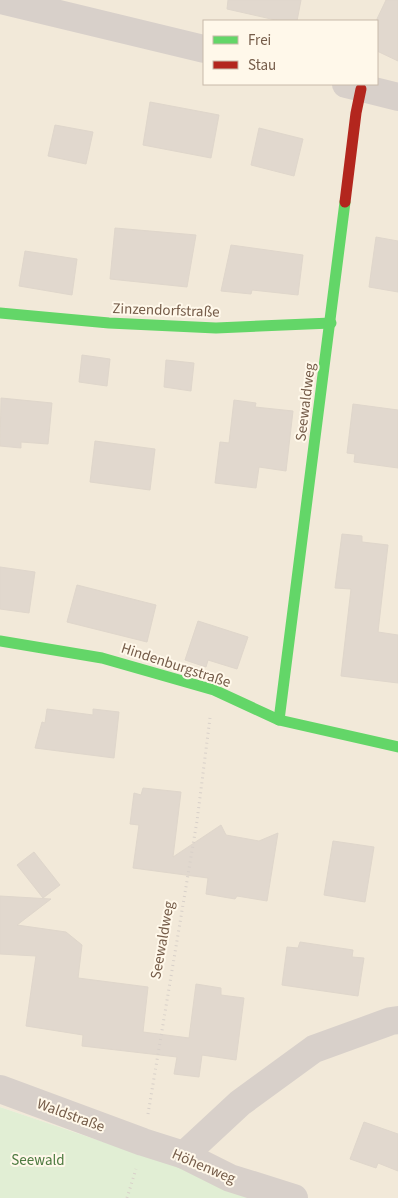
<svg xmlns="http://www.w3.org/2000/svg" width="398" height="1198" font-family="'Source Sans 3',sans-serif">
<rect width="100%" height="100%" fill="#f6f2e9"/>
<path fill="#f2e9d9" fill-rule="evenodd" d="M0 0H398V1198H269L0 1107ZM204 21H377V84H204Z"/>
<path fill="#e1eed4" d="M0 1107 269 1198H0Z"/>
<g fill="#e1d8ce" stroke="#dfd6cb">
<path d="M228 0H301L297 21H280L227 9Z"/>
<path d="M386 0H398V61L377 51V19Z"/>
<path d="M150 102 219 115 211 158 143 145Z"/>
<path d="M55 125 93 132 86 164 48 156Z"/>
<path d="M259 128 303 139 294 176 251 165Z"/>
<path d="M115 228 196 235 187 287 110 279Z"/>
<path d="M376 237 398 241V292L369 287Z"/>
<path d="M231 245 303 255 298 295 252 290 251 294 221 291Z"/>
<path d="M25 251 77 259 72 295 19 286Z"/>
<path d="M82 355 110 359 107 386 79 382Z"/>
<path d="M166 360 194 363 191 391 164 387Z"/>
<path d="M1 398 52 403 48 444 21 442V448L0 446Z"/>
<path d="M234 400 256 403 255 407 293 411 286 471 259 467 256 488 215 483 220 442 229 443Z"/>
<path d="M353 404 398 410V468L354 462 355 454 347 453Z"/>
<path d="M95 441 155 449 150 490 90 482Z"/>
<path d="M342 534 362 536V542L388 545 378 632 398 635V683L341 676 351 589 335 588Z"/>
<path d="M0 567 35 572 29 613 0 609Z"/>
<path d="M77 585 156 605 147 642 67 622Z"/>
<path d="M198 621 248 637 237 669 208 660 206 667 185 660Z"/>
<path d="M47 709 93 715V709L119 712 114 758 35 748 42 722 45 723Z"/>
<path d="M143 788 181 792 173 857 221 825 226 835 259 841 278 833 267 901 237 896 235 899 206 894 208 878 133 868 139 825 130 824 134 793 141 795Z"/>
<path d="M333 841 374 847 365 902 324 895Z"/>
<path d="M34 852 60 885 43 898 17 865Z"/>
<path d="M0 896 51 899 17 925 66 932 82 945 78 978 148 987 143 1032 189 1038 196 984 221 988V995L244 998 236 1060 202 1055 199 1077 174 1074 177 1057 82 1046 83 1035 26 1026 36 956 0 954Z"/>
<path d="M300 942 353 950 352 957 364 958 358 996 282 985 287 947 298 948Z"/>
<path d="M364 1122 398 1134V1171L378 1163 376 1168 350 1159Z"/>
</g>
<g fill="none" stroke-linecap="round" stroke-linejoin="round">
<g stroke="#d8d0c9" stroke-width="3" stroke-dasharray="1 4" stroke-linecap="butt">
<path d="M148 1114 197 821 210 718"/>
<path d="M127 1198 136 1169"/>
</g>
<g stroke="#d8d0ca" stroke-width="28">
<path d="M1 0 204 49"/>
<path d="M346 84 398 97"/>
<path d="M0 1089 143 1142 184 1155 230 1178 294 1198"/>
<path d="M184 1155 240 1103 314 1049 391 1021 398 1020"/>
</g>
<g stroke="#63d668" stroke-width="11">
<path d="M0 313 109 323 216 328 331 323"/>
<path d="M0 641 102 658 214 690 279 720 398 747"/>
<path d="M279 720 345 202"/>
</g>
<path stroke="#b3261e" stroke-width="11" d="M345 202 356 113 361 89"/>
</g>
<g text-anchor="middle" stroke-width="4" stroke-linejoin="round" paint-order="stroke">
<g font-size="15" fill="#755c49" stroke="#fff8ea">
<text transform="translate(166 310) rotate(2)" y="5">Zinzendorfstraße</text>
<text transform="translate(305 402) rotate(-83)" y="5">Seewaldweg</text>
<text transform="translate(176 665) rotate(18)" y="5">Hindenburgstraße</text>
<text transform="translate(162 940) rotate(-80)" y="5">Seewaldweg</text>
<text transform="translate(71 1115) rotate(20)" y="5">Waldstraße</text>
<text transform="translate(204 1166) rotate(23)" y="5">Höhenweg</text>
</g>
<g font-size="15" fill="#4e7b41" stroke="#fff8ea">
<text x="38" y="1165">Seewald</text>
</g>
</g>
<rect x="203" y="20" width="175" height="65" fill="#fff8ea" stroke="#c8baaa"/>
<rect x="213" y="36" width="25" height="8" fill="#63d668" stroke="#c8baaa"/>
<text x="248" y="45" font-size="15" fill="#755c49">Frei</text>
<rect x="213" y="61" width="25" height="8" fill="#b3261e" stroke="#c8baaa"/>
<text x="248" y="70" font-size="15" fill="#755c49">Stau</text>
</svg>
